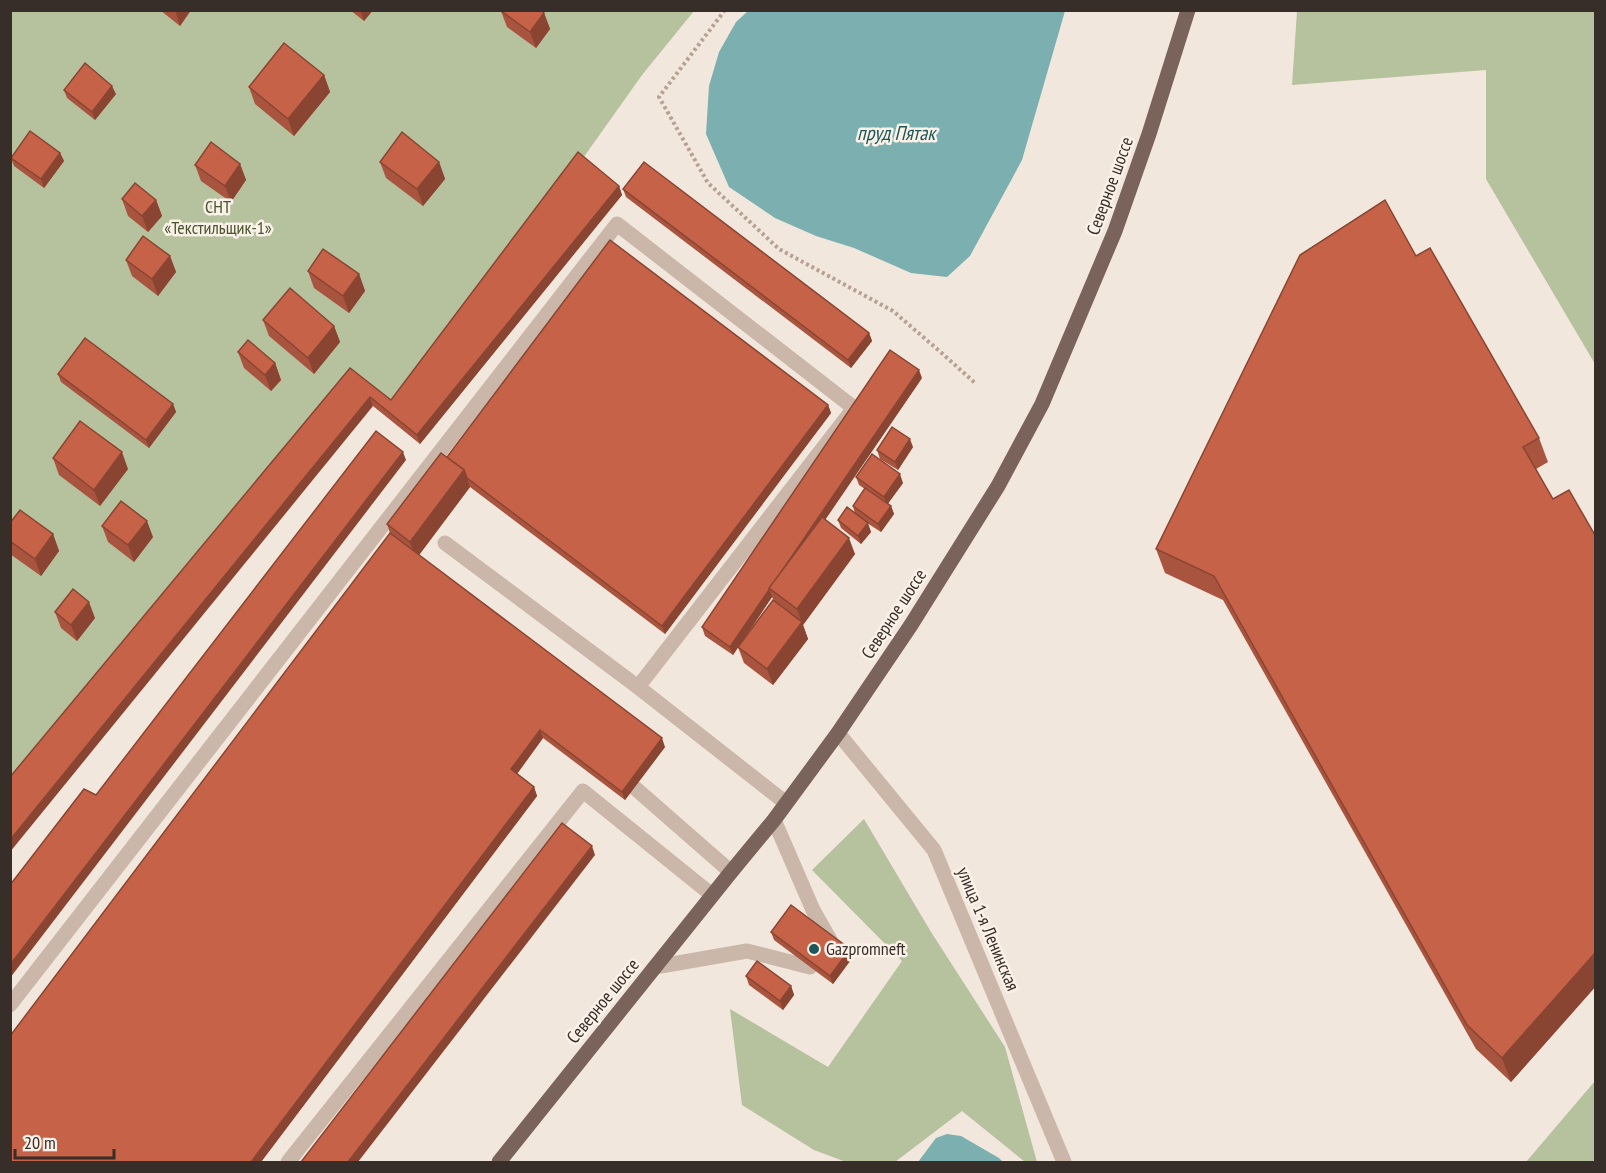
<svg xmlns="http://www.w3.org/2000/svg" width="1606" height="1173" font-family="'PT Sans Narrow',sans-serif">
<rect width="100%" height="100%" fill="#f2e7dd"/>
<g fill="#b6c19d">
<path d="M11 11H694L642 75 581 161 394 408 354 377 11 788Z"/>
<path d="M1297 11H1595V364L1486 179V70L1292 85Z"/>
<path d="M864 819 931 932 1005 1047 1037 1162H1025L962 1111 895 1162H846L814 1150 742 1105 730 1009 828 1067 902 961 812 870Z"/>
<path d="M1595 1081V1162H1526Z"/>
</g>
<g fill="#7cafaf">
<path d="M748 11H1065L1022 160 970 256 947 277 911 273 854 248 816 236 775 218 729 187 706 134 709 86 719 52 736 22Z"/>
<path d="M947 1134 961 1136 999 1158 1003 1162H918L936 1138Z"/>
</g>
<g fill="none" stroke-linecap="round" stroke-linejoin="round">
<path stroke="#b6a193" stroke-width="4" stroke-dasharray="3 3" stroke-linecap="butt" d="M725 10 659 97 708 183 779 249 893 311 944 355 976 384"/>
<g stroke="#cab7a9" stroke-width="15">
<path d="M445 543 638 687"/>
<path d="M838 733 934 850 1064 1162"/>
<path d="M635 788 731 872"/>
<path d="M655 967 747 951 810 967 830 940 813 910 774 820"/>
<path d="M10 1005 617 224 854 408 638 687 786 803"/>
<path d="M288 1162 583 791 712 895"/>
</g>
<path stroke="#79635a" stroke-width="15" d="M499 1162 731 872 774 820 838 733 911 625 998 486 1042 404 1115 231 1149 134 1188 10"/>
</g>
<g fill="#a9543e" fill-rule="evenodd">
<path d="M160 10H191L180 26Z"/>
<path d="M350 10H373L364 21Z"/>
<path d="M501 11 544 13 550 29 536 48 507 27Z"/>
<path d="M324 75 330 92 294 136 255 104 249 87Z"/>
<path d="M64 90 116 94 95 120 67 98Z"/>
<path d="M60 153 64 161 44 188 14 166 11 158Z"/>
<path d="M380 162H439L445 179 423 206 386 178Z"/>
<path d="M240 164 246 180 231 202 201 181 195 165Z"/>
<path d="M619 186 622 195 420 444 373 406 350 368 391 400Z"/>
<path d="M623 189 869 333 872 341 851 368 626 197Z"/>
<path d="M122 199 156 200 162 216 148 232 128 216Z"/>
<path d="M170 256 176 272 158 296 132 276 126 260Z"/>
<path d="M1416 256 1539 438 1548 462 1536 469 1553 499 1596 537V986L1511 1082 1476 1049 1223 600 1165 573 1156 549Z"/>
<path d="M308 271 359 274 365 291 349 313 314 288Z"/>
<path d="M263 320 334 326 340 342 314 374 269 336Z"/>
<path d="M238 352 275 363 281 380 271 391 244 368Z"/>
<path d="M58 374 173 404 176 412 149 448 61 382Z"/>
<path d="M922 378 825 520 855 554 803 625 808 639 773 685 744 663 738 647 733 655 705 636 702 627ZM772 597 774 601 744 639Z"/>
<path d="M828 405 831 413 665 634 470 487 419 555 665 747 625 800 543 738 517 774 534 787 537 796 261 1162H10L390 533 387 524 447 457Z"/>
<path d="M913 447 898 470 880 459 877 450Z"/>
<path d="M53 458 128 469 100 506 59 475Z"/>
<path d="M856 477 903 483 888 503 891 506 894 514 881 532 867 523 871 532 861 544 841 528 838 520 855 514 853 506 865 489 859 485Z"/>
<path d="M10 523 53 534 59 551 41 576 10 554Z"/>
<path d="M102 526 153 537 134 562 108 542Z"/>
<path d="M55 612 95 618 77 641 61 628Z"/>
<path d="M771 932 850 949 853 957 833 984 774 940Z"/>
<path d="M746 976 791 986 794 995 783 1010 749 985Z"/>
</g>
<g fill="#8a4532">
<path d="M175 10H191L180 26Z"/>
<path d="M360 10H373L364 21Z"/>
<path d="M544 13 550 29 536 48 530 32Z"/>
<path d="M324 75 330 92 294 136 288 119Z"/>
<path d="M112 86 116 94 95 120 92 112Z"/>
<path d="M60 153 64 161 44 188 41 179Z"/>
<path d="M439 162 445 179 423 206 417 189Z"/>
<path d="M240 164 246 180 231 202 225 186Z"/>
<path d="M619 186 622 195 420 444 417 435Z"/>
<path d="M156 200 162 216 148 232 142 216Z"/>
<path d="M170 256 176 272 158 296 152 279Z"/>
<path d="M359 274 365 291 349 313 343 296Z"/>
<path d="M334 326 340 342 314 374 308 358Z"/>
<path d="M869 333 872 341 851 368 848 360Z"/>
<path d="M275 363 281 380 271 391 265 375Z"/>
<path d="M919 370 922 378 775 593 769 588Z"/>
<path d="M370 397 373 406 10 852V840Z"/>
<path d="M173 404 176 412 149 448 146 440Z"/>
<path d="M828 405 831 413 665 634 662 626Z"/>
<path d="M910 439 913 447 898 470 895 462Z"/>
<path d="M122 452 128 469 100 506 94 490Z"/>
<path d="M403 452 406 460 10 978V965Z"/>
<path d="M464 470 470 487 416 559 410 542Z"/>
<path d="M900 474 903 483 887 505 884 497Z"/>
<path d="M891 506 894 514 881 532 878 524Z"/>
<path d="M147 521 153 537 134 562 128 545Z"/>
<path d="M868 523 871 532 861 544 858 536Z"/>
<path d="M53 534 59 551 41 576 35 559Z"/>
<path d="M849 538 855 554 803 625 808 639 773 685 767 669 802 623 797 609Z"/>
<path d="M769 588 772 597 733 655 730 647Z"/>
<path d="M89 602 95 618 77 641 71 625Z"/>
<path d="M540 730 543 738 514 778 511 769Z"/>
<path d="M662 738 665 747 625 800 622 792Z"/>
<path d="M534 787 537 796 261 1162H251Z"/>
<path d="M592 846 595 855 358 1162H348Z"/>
<path d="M850 949 853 957 833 984 830 976Z"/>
<path d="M1596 952V986L1511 1082 1502 1058Z"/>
<path d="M791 986 794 995 783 1010 780 1001Z"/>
</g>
<g fill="#c56248" stroke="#8a4532" stroke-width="1.5">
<path d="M541 10 544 13 530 32 501 11Z"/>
<path d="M284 43 324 75 288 119 249 87Z"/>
<path d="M85 63 112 86 92 112 64 90Z"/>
<path d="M30 131 60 153 41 179 11 158Z"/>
<path d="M402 132 439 162 417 189 380 162Z"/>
<path d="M211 142 240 164 225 186 195 165Z"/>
<path d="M578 152 619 186 417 435 370 397 10 840V777L350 368 391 400Z"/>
<path d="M644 162 869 333 848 360 623 189Z"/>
<path d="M135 183 156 200 142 216 122 199Z"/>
<path d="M1385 200 1416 256 1430 248 1539 438 1523 447 1553 499 1569 490 1596 537V952L1502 1058 1467 1025 1214 576 1156 549 1300 255Z"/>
<path d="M143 236 170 256 152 279 126 260Z"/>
<path d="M610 240 828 405 662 626 467 478 464 470 447 457Z"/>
<path d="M323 249 359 274 343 296 308 271Z"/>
<path d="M290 288 334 326 308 358 263 320Z"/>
<path d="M85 338 173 404 146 440 58 374Z"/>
<path d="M248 340 275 363 265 375 238 352Z"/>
<path d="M890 350 919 370 730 647 702 627Z"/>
<path d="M80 421 122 452 94 490 53 458Z"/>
<path d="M892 427 910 439 895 462 877 450Z"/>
<path d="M376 431 403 452 10 965V885L84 789 96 795Z"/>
<path d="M441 453 464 470 410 542 387 524Z"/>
<path d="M872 454 900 474 884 497 856 477Z"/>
<path d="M865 488 891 506 878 524 853 506Z"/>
<path d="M121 501 147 521 128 545 102 526Z"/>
<path d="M847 507 868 523 858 536 838 520Z"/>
<path d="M20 510 53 534 35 559 10 541V523Z"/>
<path d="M822 517 849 538 797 609 769 588Z"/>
<path d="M390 533 662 738 622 792 540 730 511 769 534 787 251 1162H10V1036Z"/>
<path d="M73 589 89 602 71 625 55 612Z"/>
<path d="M773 600 802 622 767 669 738 647Z"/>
<path d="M562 823 592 846 348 1162H301Z"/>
<path d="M791 905 850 949 830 976 771 932Z"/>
<path d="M757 961 791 986 780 1001 746 976Z"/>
</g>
<circle fill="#1e5758" stroke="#faf1e9" stroke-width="2" cx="814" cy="949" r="6"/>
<g text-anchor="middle" stroke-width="5" stroke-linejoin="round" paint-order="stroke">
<g font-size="18" fill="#372d29" stroke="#faf1e9">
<text transform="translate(1110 186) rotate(-70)" y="6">Северное шоссе</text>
<text transform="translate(894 614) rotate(-57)" y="6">Северное шоссе</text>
<text transform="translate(988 929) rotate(67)" y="6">улица 1-я Ленинская</text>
<text transform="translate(603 1001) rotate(-51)" y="6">Северное шоссе</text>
</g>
<g font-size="18" fill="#48552d" stroke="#faf1e9">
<text x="218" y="213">СНТ<tspan x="218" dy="21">«Текстильщик-1»</tspan></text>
</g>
<g font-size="18" fill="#372d29" stroke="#faf1e9" text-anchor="start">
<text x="826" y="955">Gazpromneft</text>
</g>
<g font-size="20" font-style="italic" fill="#1e5758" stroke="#faf1e9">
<text x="896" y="140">пруд Пятак</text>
</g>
</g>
<rect width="1606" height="1173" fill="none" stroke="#372d29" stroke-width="24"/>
<path d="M15 1149v9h99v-9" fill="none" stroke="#372d29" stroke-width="3"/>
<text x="24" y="1149" font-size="18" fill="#372d29" stroke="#faf1e9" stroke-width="4.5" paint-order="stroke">20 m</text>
</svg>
